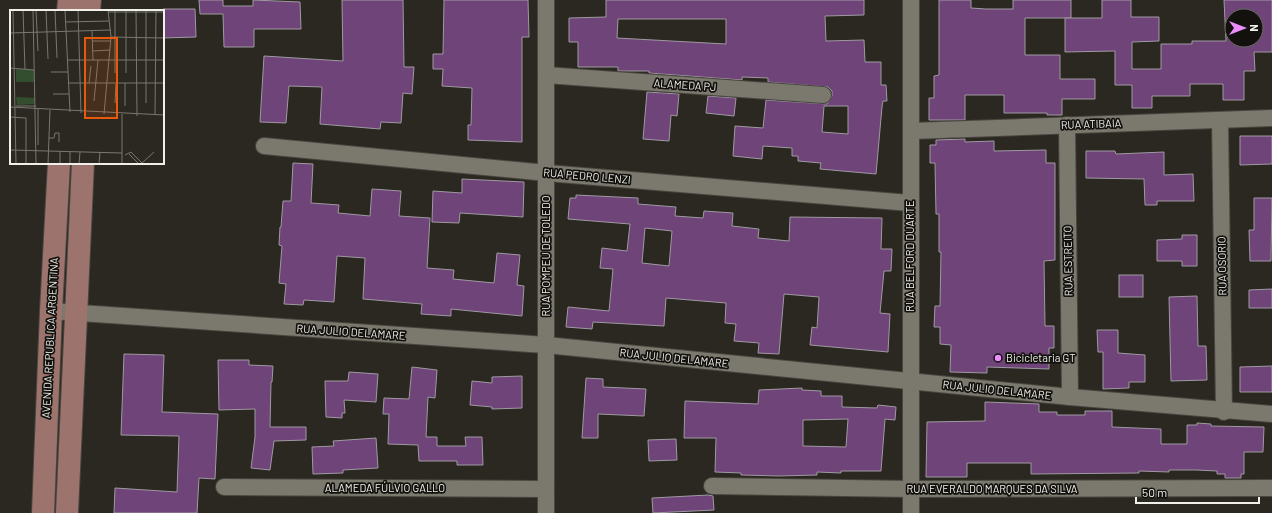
<svg xmlns="http://www.w3.org/2000/svg" width="1272" height="513" font-family="Barlow,sans-serif">
<rect width="100%" height="100%" fill="#2a2820"/>
<g fill="#6e4479" stroke="#a099a2" fill-rule="evenodd">
<path d="M199 0H223V6H253V0L300 2 301 29H254V47H224L223 14H200Z"/>
<path d="M342 0H403L404 67H414L412 94 403 93 401 123 381 122 380 129 320 124 322 87 289 86 286 123 260 122 264 56 343 61Z"/>
<path d="M444 0H528L529 37H522V142L468 140V125H471L472 88 442 86 443 69H433V54H443Z"/>
<path d="M606 0H864V15L825 16 826 41 864 40 865 62H881V85H886L887 101H883L882 107 876 174 820 169 821 163 798 161V156H792V148L763 146 762 159 733 156 735 126 763 128 766 100 827 104 832 96V91L828 87 768 82V78L742 77V80L649 73V71H618V67H578V42H569V18L606 17ZM618 19H726V44L617 38ZM824 106H848V134L822 132Z"/>
<path d="M939 0H971V8L986 9H1013V0H1071V18H1025V55H1060V79H1095V99H1062V115H1047V113H1004V95H965V120H929V98H934V76L939 75Z"/>
<path d="M1102 0H1131V17H1159V41L1132 42V69H1161V44H1192V41H1226L1224 0H1272V52H1254L1255 71H1244V100H1223V84H1190V96H1152V108H1132V85H1115V51L1065 52V18H1102ZM1232 16H1256V40H1232Z"/>
<path d="M163 9H195L196 37 163 38Z"/>
<path d="M647 92 679 94 677 116 671 115 669 141 643 139Z"/>
<path d="M708 96 736 98 734 116 706 113Z"/>
<path d="M1240 136H1272V164L1240 165Z"/>
<path d="M965 139V142L994 141V151L1046 150V163H1055V260L1044 261 1045 326H1054V348H1049V369L987 367V373L950 372 951 345 940 344V327H934L935 306H940L941 252H939V214H936L935 163H930V145H936V140Z"/>
<path d="M1086 151H1115L1116 154 1164 152V175L1193 174 1194 201H1157V205H1145L1144 179 1086 178Z"/>
<path d="M293 163 313 164 311 203 339 205 338 213 370 216 372 189 401 191 399 216 430 218 427 268 454 270 453 279 494 283 497 253 520 255 517 285 524 286 522 316 451 309V316L421 314 422 304 363 299 365 258 337 256 334 302 304 300 303 305 284 304 286 284 279 283 282 246 279 245 280 227H281L283 201H291Z"/>
<path d="M462 179 524 182 523 217 460 213 459 223 432 222 433 191 462 193Z"/>
<path d="M576 195 638 198V204L676 207 675 216 703 218 704 211 733 213 732 226 759 229 758 238 789 241 790 217 882 218 881 249H892L891 271H884L880 313 890 314 888 352 810 345 812 327 817 328 819 297 784 294 779 354 758 353 759 343 734 341 736 324 725 323 726 303 666 298 664 326 593 322 592 329 566 327 568 307 609 311 613 269 600 268 602 248 627 251 630 224 568 219 570 198H576ZM645 228 672 231 669 266 642 263Z"/>
<path d="M1254 198H1272L1271 261H1250L1249 230H1254Z"/>
<path d="M1182 235H1197V266H1182V261H1157V240L1182 239Z"/>
<rect x="1119" y="275" width="24" height="22"/>
<path d="M1272 289V308H1249V290Z"/>
<path d="M1197 296 1198 346H1206L1207 380 1171 381 1169 297Z"/>
<path d="M1097 330H1118V353L1145 355V382H1129V388L1103 389V352H1098Z"/>
<path d="M124 354 164 355 162 412 218 414 215 479 199 478 197 513H114L115 488 177 492 179 436 121 435Z"/>
<path d="M218 360H249V365L273 366 272 382H271L270 427H306V440L274 441 270 470 251 468 255 437V409L219 410Z"/>
<path d="M1272 366V392H1240V367Z"/>
<path d="M412 367 437 370 435 398 428 397 426 437H437V446H466L465 437H482L483 465H457V461H419L418 445 388 444 389 414H383L384 398 409 399Z"/>
<path d="M349 372 378 374 376 402 344 400 345 413H342V418L326 417 325 381H348Z"/>
<path d="M522 376V408L492 409V407L470 405 472 381 492 383V377Z"/>
<path d="M586 378 603 379V387L646 389 644 416 598 414V438H582Z"/>
<path d="M802 388V390L821 391V396H842V407L877 408 878 405 896 407 895 420 885 419 881 471H841V473L817 472V475L779 476 741 475V473L715 472 716 438H684L685 401 758 404 759 390ZM848 419 846 447 803 446V420Z"/>
<path d="M985 402 1039 404V412H1057V415H1085V411H1112V427L1161 429V444H1187V425H1197V423L1211 424V426L1264 427 1263 452H1244V474H1241V478H1225V474H1217V471L1196 470H1169V472L1139 471V473L1031 474V463H967V477H926L927 422 985 421Z"/>
<path d="M376 438 378 468 343 470V473L313 474 312 447 334 446 333 441Z"/>
<path d="M676 439 677 460 649 461 648 440Z"/>
<path d="M708 495 713 496 714 510 653 513 652 498Z"/>
</g>
<g fill="none" stroke-linecap="round" stroke-linejoin="round">
<g stroke="#48463f" stroke-width="18">
<g id="street">
<path d="M546 0V513"/>
<path d="M911 0V513"/>
<path d="M546 75 823 95"/>
<path d="M1220 120 1224 412"/>
<path d="M1067 125 1070 397"/>
<path d="M911 131 1272 118"/>
<path d="M264 146 547 173 910 203"/>
<path d="M51 311 546 345 1070 397 1272 414"/>
<path d="M712 486 911 489 1272 488"/>
<path d="M224 487 546 489"/>
</g>
</g>
<g stroke="#48463f" stroke-width="24">
<g id="secondary">
<path d="M68 11 69 0"/>
<path d="M89 11 90 0"/>
<path d="M43 513 51 311 59 163"/>
<path d="M67 513 83 163"/>
</g>
</g>
<use href="#street" stroke="#7b786e" stroke-width="16"/>
<use href="#secondary" stroke="#9d746d" stroke-width="22"/>
</g>
<circle fill="#eb8dfc" stroke="#12110d" stroke-width="1.5" cx="998" cy="358" r="4"/>
<g text-anchor="middle" stroke-width="3.5" stroke-linejoin="round" paint-order="stroke">
<g font-size="11" fill="#f0efe9" stroke="#12110d">
<text transform="translate(685 85) rotate(4)" y="4">ALAMEDA PJ</text>
<text transform="translate(1091 124) rotate(-2)" y="4">RUA ATIBAIA</text>
<text transform="translate(587 176) rotate(5)" y="4">RUA PEDRO LENZI</text>
<text transform="translate(546 256) rotate(-90)" y="4">RUA POMPEU DE TOLEDO</text>
<text transform="translate(910 256) rotate(-90)" y="4">RUA BELFORD DUARTE</text>
<text transform="translate(1068 261) rotate(-91)" y="4">RUA ESTREITO</text>
<text transform="translate(1222 266) rotate(-91)" y="4">RUA OSORIO</text>
<text transform="translate(351 332) rotate(4)" y="4">RUA JULIO DELAMARE</text>
<text transform="translate(50 338) rotate(-87)" y="4">AVENIDA REPUBLICA ARGENTINA</text>
<text transform="translate(674 358) rotate(6)" y="4">RUA JULIO DELAMARE</text>
<text transform="translate(997 390) rotate(6)" y="4">RUA JULIO DELAMARE</text>
<text x="385" y="492">ALAMEDA FÚLVIO GALLO</text>
<text x="992" y="493">RUA EVERALDO MARQUES DA SILVA</text>
</g>
<g font-size="11" fill="#f0efe9" stroke="#12110d" text-anchor="start">
<text x="1006" y="362">Bicicletaria GT</text>
</g>
</g>
<g transform="translate(10 10)">
<rect width="154" height="154" fill="#2a2820"/>
<path d="M6 59 24 60V72H6ZM6 87 25 88 24 94 7 95Z" fill="#324e2f"/>
<path fill="none" stroke="#797870" stroke-width="1" d="M3 0 6 154M13 0 15 59M23 0 26 154M26 0 28 41M36 0 38 49M45 0 47 48M55 0 60 102M68 0 71 103M126 0 127 106M98 2H154M56 12 99 11M82 21 83 50M0 23 101 20M101 27 154 28M82 31H101M83 41 100 40M57 50H154M0 58 24 60M41 62H58M105 63V0M116 63V0M58 73H154M79 73 81 56M115 73V96M43 84H59M84 91 88 50M105 93 106 73M136 93V0M6 96H26M0 97 154 105M94 104 101 27 98 0M112 104V154M145 105 146 0M0 107 16 108V154M39 128H44L45 123H49V132M28 135V99M0 140 112 143M119 144 129 154M115 145 121 142 132 153 144 142M38 154 40 100M50 154V141M60 154V141M69 154 70 142M89 154 90 142"/>
<path fill="#e8590c" fill-opacity="0.15" stroke="#e8590c" stroke-width="2" d="M75 28H107V108H75Z"/>
<rect width="154" height="154" fill="none" stroke="#f0efe9" stroke-width="2"/>
</g>
<g transform="translate(1244 28) rotate(90)"><circle r="19" fill="#12110d" stroke="#6b6a65"/>
<path d="M0-3L7 15L0 10L-7 15Z" fill="#eb8dfc"/>
<text y="-6" font-size="11" font-weight="bold" text-anchor="middle" fill="#f0efe9">N</text>
</g>
<path d="M1136 497v6h123v-6" fill="none" stroke="#f0efe9" stroke-width="2"/>
<text x="1142" y="497" font-size="12" fill="#f0efe9" stroke="#12110d" stroke-width="3" paint-order="stroke">50 m</text>
</svg>
